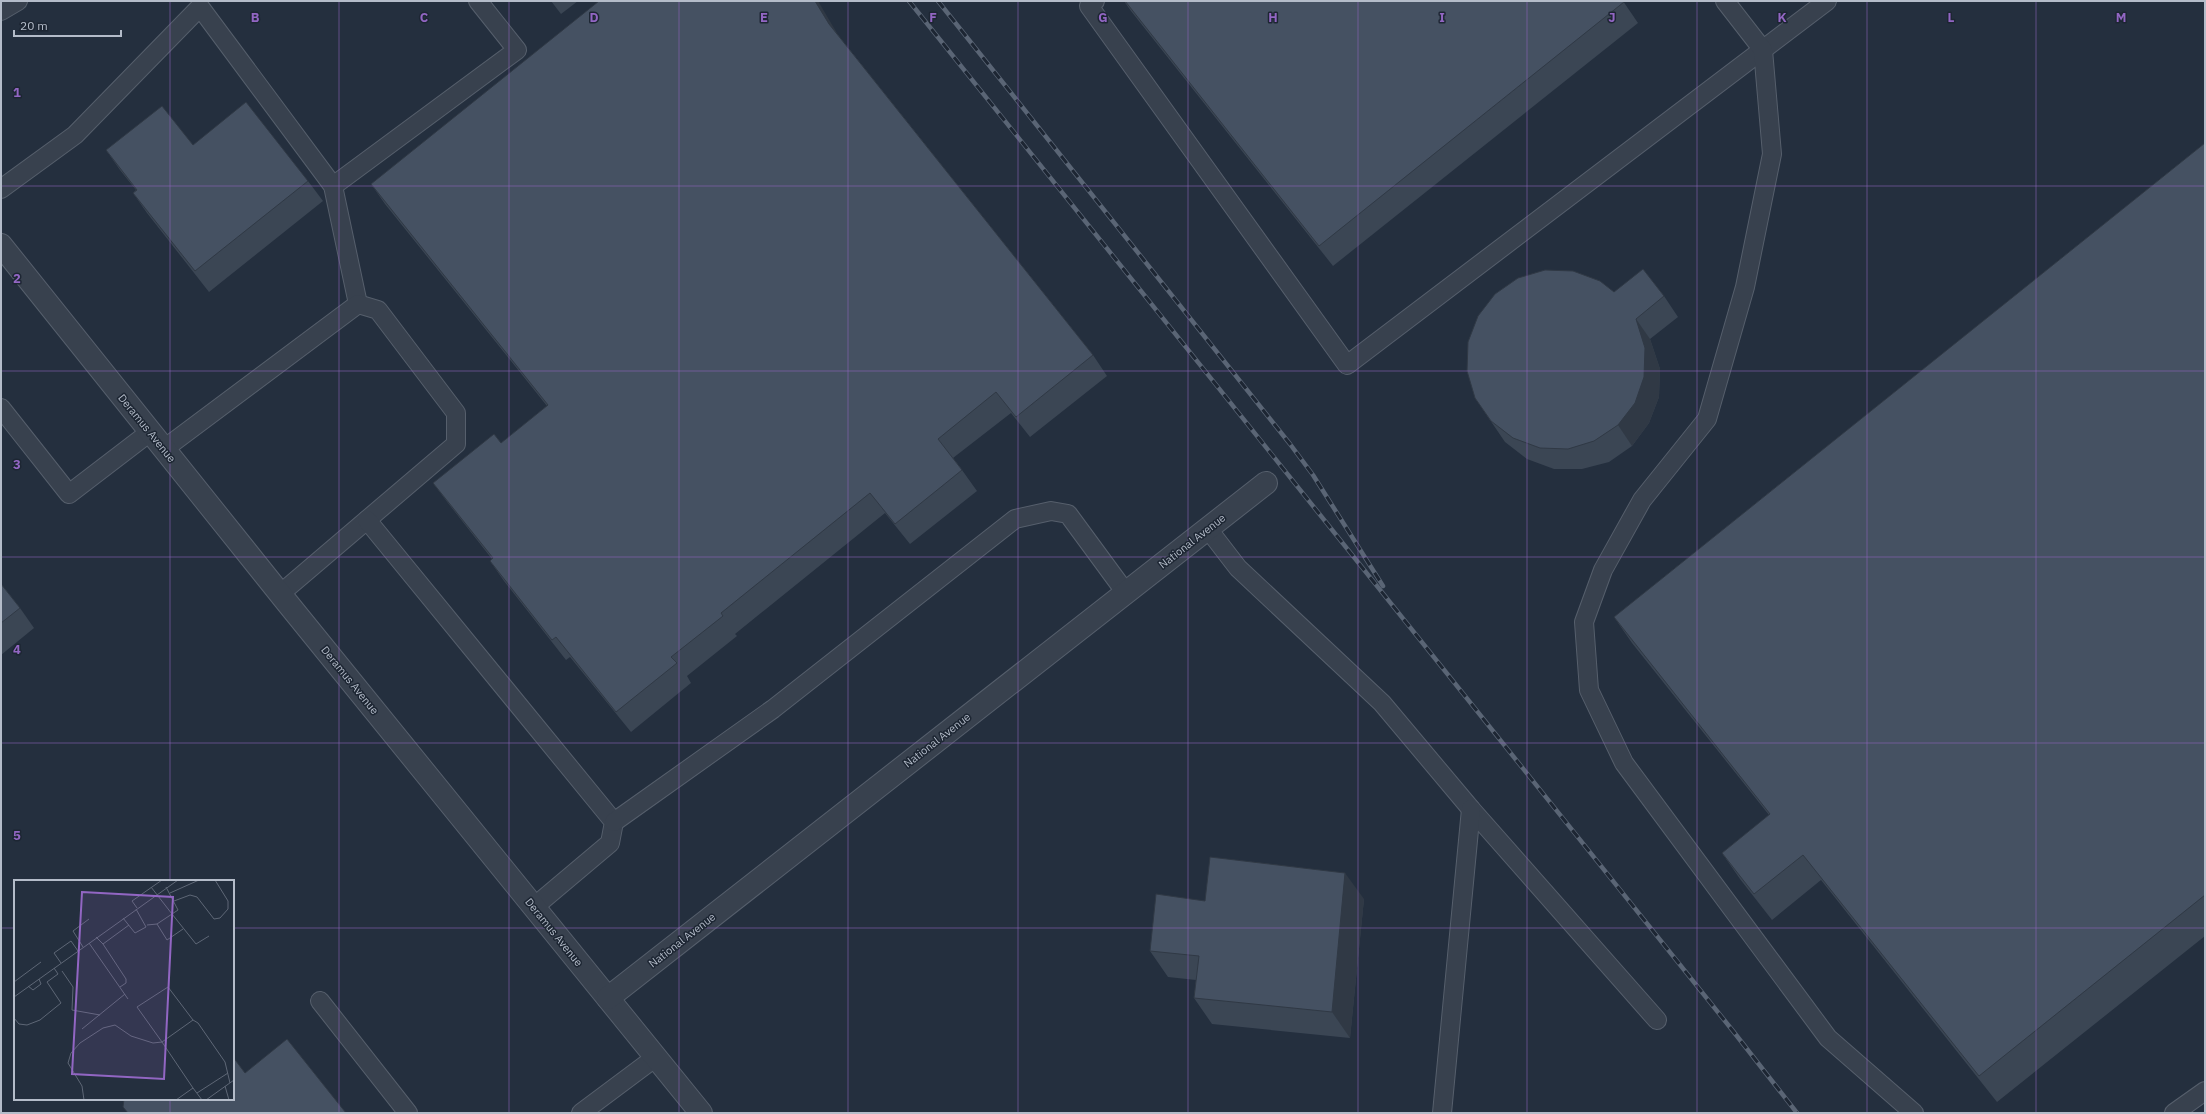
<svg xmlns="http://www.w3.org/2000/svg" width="2206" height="1114" font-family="'IBM Plex Sans',sans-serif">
<rect width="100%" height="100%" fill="#242f3e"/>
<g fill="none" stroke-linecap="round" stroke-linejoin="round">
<g stroke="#565f6c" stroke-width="20">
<g id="service">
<path d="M1095 1 1089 6 1347 365 1827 1"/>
<path d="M1725 1 1763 50 1772 154 1745 287 1707 419 1642 500 1603 570 1584 622 1589 690 1624 763 1828 1038 1914 1113"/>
<path d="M1 11 18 1"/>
<path d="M333 186 517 50 478 1"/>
<path d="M1 189 75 135 200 7 333 186 358 304"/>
<path d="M1 408 69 494 150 432"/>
<path d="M164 449 358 304 378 310 456 413V444L280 594"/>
<path d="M367 520 614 822 610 843 534 907"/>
<path d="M1208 529 1238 568 1382 703 1471 809 1657 1020"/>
<path d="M614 822 773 709 1015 519 1051 511 1068 514 1126 593"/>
<path d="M320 1001 408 1113"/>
<path d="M581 1113 656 1057"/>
<path d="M1442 1113 1471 809"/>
<path d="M2174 1113 2205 1091"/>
</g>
</g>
<g stroke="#565f6c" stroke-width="24">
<g id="minor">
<path d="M1 245 285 600 701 1113"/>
<path d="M608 998 1266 483"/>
</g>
</g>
<use href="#service" stroke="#38414e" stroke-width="18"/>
<use href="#minor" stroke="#38414e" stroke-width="22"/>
<g stroke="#5a6575" stroke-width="4.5">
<g id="rail">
<path d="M909 1 1733 1031 1797 1113"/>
<path d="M938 1 1290 444 1313 475 1383 586"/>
</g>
</g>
<use href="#rail" stroke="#1d2633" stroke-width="3" stroke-dasharray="9" stroke-linecap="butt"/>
</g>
<g fill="#3b4654">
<path d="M551 1H578L561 14Z"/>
<path d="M1124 1H1623L1638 23 1333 266 1131 11Z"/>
<path d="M838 35 1093 355 1107 376 1030 437 1011 413 953 458 962 470 977 491 910 544 885 513 735 634 737 636 687 676 691 683 631 732 570 657 566 660 504 581 490 561 492 559 448 503 433 483 501 443 547 406 385 204 371 184Z"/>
<path d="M2205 143V936L1997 1102 1821 880 1772 920 1740 879 1722 853 1769 815 1632 643 1614 617Z"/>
<path d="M193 145 308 181 323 201 209 292 147 213 133 193 136 190 120 170 106 150Z"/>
<path d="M1614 292 1664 296 1678 317 1650 339 1660 369 1659 397 1649 423 1632 446 1609 462 1582 469H1554L1527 459 1505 442 1475 398Z"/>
<path d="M1 584 20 608 34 628 1 655Z"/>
<path d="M1364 899 1350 1038 1212 1024 1194 998 1196 980 1168 977 1150 951 1205 901Z"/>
</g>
<g fill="#303945">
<path d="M815 1H818L844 45 829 24Z"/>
<path d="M1636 319 1650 339 1660 369 1659 397 1649 423 1632 446 1618 425Z"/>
<path d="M1345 873 1364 899 1350 1038 1332 1012Z"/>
</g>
<g fill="#455162" stroke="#303945">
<path d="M599 1H815L829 24 1093 355 1016 417 996 392 938 439 962 470 895 524 870 493 721 613 723 616 671 657 677 663 616 712 556 637 552 640 490 561 493 558 433 483 494 434 501 443 548 405 371 184Z"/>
<path d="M1125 1H1623L1624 2 1319 246Z"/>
<path d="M246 102 308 181 195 271 133 193 137 190 106 150 162 106 193 145Z"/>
<path d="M2205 143V895L1979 1076 1803 855 1754 894 1722 853 1770 814 1614 617Z"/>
<path d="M1643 269 1664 296 1636 319 1645 348 1644 377 1635 403 1618 425 1594 441 1568 449 1540 448 1513 438 1491 421 1475 398 1467 371 1468 342 1478 316 1495 294 1518 278 1545 270 1573 271 1600 281 1614 292Z"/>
<path d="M1 584 20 608 1 623Z"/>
<path d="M1210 857 1345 873 1332 1012 1194 998 1199 956 1150 951 1156 894 1205 901Z"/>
<path d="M287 1039 346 1113H128L123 1107 124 1099H233V1057L245 1073Z"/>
</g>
<path fill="none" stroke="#9266c3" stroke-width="1" stroke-opacity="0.55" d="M170 1V881M339 1V1113M509 1V1113M679 1V1113M848 1V1113M1018 1V1113M1188 1V1113M1358 1V1113M1527 1V1113M1697 1V1113M1867 1V1113M2036 1V1113M1 186H2205M1 371H2205M1 557H2205M1 743H2205M1 928H15M233 928H2205M170 1099V1113"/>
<g text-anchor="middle" stroke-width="3" stroke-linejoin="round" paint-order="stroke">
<g font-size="11" fill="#b4bcc9" stroke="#1d2633">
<text transform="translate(147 428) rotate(51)" y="4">Deramus Avenue</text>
<text transform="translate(1192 541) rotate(-38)" y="4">National Avenue</text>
<text transform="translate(350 680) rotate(51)" y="4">Deramus Avenue</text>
<text transform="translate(937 740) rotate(-38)" y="4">National Avenue</text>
<text transform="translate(554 932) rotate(51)" y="4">Deramus Avenue</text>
<text transform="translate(682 940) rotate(-38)" y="4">National Avenue</text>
</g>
</g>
<g transform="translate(14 880)">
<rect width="220" height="220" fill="#242f3e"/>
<path fill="none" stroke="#5e6776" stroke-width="1" d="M152 7 164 30 158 34 182 64 195 56M156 13 185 0M160 21 176 15 183 17 200 39 206 38 214 29V21L201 0M123 28 118 21 148 0M109 38 121 53 132 47 122 29M143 44 153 60 169 49M133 45 143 44 158 34 137 7M82 57 89 64 115 45M75 63 114 119M89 64 112 99V103L106 107M69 67 59 51 75 39M47 83 40 73 57 61 64 71M48 91 59 107 58 130 86 135M0 102 27 82M14 106 19 110 27 104 25 99M0 117 164 0M0 138 5 144 13 145 26 140 47 123 33 102 44 94 40 88M179 140 184 143 211 182 216 203M68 149 111 114M211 206 215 220M183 213 214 193M70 220 68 206 54 183 57 173 66 163 89 148 101 145 117 156 139 163 148 162 179 140 154 107 123 127 148 162 179 208 188 220M162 220 179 208M192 220 220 200"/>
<path fill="#9266c3" fill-opacity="0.15" stroke="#9266c3" stroke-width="2" d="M68 12 159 17 150 199 58 194Z"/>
<rect width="220" height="220" fill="none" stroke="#b4bcc9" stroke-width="2"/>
</g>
<g font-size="13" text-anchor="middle" font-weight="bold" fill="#9266c3" stroke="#1d2633" stroke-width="3" stroke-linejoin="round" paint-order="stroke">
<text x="255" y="22">B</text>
<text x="424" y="22">C</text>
<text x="594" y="22">D</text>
<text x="764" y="22">E</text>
<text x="933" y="22">F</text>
<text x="1103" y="22">G</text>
<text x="1273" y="22">H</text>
<text x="1442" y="22">I</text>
<text x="1612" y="22">J</text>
<text x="1782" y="22">K</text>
<text x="1951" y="22">L</text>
<text x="2121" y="22">M</text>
<text x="17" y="97">1</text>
<text x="17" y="283">2</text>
<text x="17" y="469">3</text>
<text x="17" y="654">4</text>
<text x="17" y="840">5</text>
</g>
<rect width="2206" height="1114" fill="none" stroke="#b4bcc9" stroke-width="4"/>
<path d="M14 30v6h107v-6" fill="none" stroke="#b4bcc9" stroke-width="2"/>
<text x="20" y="30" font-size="12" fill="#b4bcc9" stroke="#1d2633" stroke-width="3" paint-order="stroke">20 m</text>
</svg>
